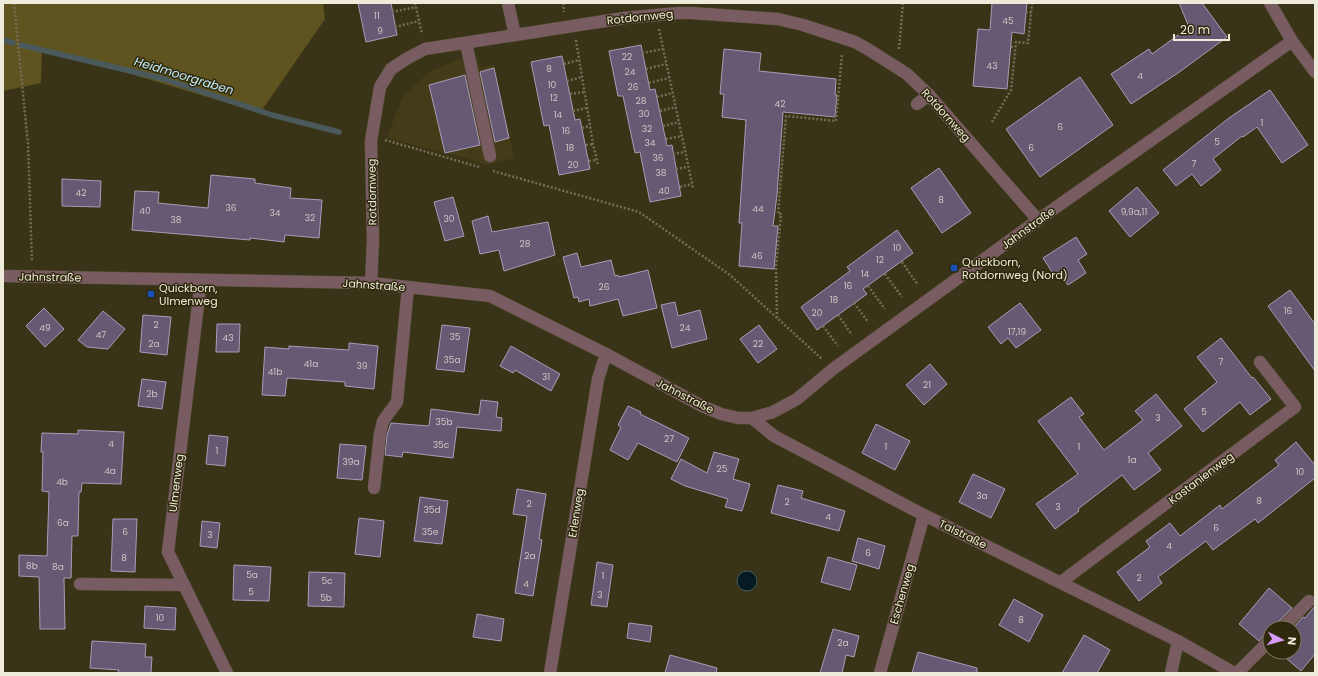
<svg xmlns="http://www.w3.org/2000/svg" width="1318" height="676" font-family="Poppins,sans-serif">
<rect width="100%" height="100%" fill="#393317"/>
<path fill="#443c18" d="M477 57 481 68 494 65 514 158 488 165 455 155 445 153 387 138 402 98 429 72 459 59Z"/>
<path fill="#5f5420" d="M3 3H323L325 19 260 113 42 47 41 83 3 91Z"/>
<circle fill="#041b24" stroke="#4a595b" cx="747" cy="581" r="10"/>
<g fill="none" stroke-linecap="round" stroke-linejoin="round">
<g stroke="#4a595b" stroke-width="5.5">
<path d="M3 40 13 43"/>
<path d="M21 45 164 79 272 115 339 132"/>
</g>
</g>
<g fill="#665973" stroke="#aa9cb9">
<path d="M358 3H391L397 35 366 42Z"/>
<path d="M992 3H1027L1024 34 1012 32 1007 89 973 86 978 29 990 30Z"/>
<path d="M1179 3H1202L1227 37 1178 73 1131 104 1111 74 1149 49 1152 54 1189 27Z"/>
<path d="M641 45 650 90 655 89 667 146 672 145 681 196 650 202 640 152 635 153 623 96H618L609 51Z"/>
<path d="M724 49 761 53 759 71 836 79 835 95H837L835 117 783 112 777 195 773 226H778L774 269 739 266 742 223H739L746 120 722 117 724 94H720Z"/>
<path d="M562 56 575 120 580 119 590 169 559 175 549 125 544 126 531 62Z"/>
<path d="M494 68 509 138 495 142 480 72Z"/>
<path d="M465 75 480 145 445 153 429 85Z"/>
<path d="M1080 77 1113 125 1040 177 1006 129Z"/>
<path d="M1270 90 1308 145 1282 163 1257 127 1243 137 1242 136 1213 159 1221 170 1201 186 1192 174 1176 186 1163 170 1229 118Z"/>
<path d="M939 168 971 213 942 233 911 188Z"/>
<path d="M211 175 255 179V183L291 188 290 198 322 200 319 238 285 235 284 242 250 238V240L132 230 135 191 159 192 158 203 208 208Z"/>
<path d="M62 179 101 181 100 207 62 206Z"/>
<path d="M1137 187 1159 213 1130 237 1109 211Z"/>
<path d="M453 197 464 236 445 241 434 202Z"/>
<path d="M488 216 492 232 548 222 555 255 504 271 499 250 480 254 472 221Z"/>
<path d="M897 230 913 253 863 289 867 294 817 330 801 307 850 271 847 267Z"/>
<path d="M1076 237 1087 254 1078 260 1086 273 1068 285 1059 272 1054 275 1043 258Z"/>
<path d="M577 253 581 267 611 260 615 276 618 275 619 277 648 270 657 308 623 316 618 299 590 306 589 299 579 302 578 297 574 298 563 257Z"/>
<path d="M1290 290 1315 324V371L1268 306Z"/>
<path d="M675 302 678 316 700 310 707 339 672 348 661 305Z"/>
<path d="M1020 303 1041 330 1016 348 1008 338 1001 344 988 327Z"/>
<path d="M44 308 64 329 45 347 26 326Z"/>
<path d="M103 311 125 329 108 349 87 347 78 340Z"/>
<path d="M143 315 171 317 167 355 140 352Z"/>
<path d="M217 324H240L239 352H216Z"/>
<path d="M442 325 470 328 464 372 436 369Z"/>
<path d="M759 325 777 349 758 363 740 339Z"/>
<path d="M1221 338 1252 378 1253 377 1271 399 1250 415 1240 402 1203 432 1184 409 1217 382 1197 357Z"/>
<path d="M349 343 378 346 374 389 345 386V382L287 378 285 396 262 395 265 347 289 349V346L349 350Z"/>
<path d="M511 346 560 374 551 391 515 370 513 373 500 366Z"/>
<path d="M930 364 947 384 924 405 906 385Z"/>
<path d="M142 379 166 382 162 409 138 406Z"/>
<path d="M1156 394 1182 426 1148 453 1161 470 1134 490 1122 475 1078 509 1079 511 1055 529 1036 504 1078 474 1038 421 1071 397 1084 414 1079 417 1104 450 1143 420 1135 411Z"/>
<path d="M481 400 498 402 496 417 502 418 501 431 457 427 453 458 403 452 402 457 385 455 387 435 391 423 429 426 431 409 479 415Z"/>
<path d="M628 406 641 412 640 414 689 438 677 462 638 443 628 460 610 450 621 427 618 425Z"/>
<path d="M876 424 910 441 895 470 862 453Z"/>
<path d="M78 430 124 432 121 484 82 483 81 492H79L78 536H72L71 578H64L65 629H40L39 577 19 576V555L47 556 49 492 42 491 43 452H41L42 433 78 434Z"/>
<path d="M209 435 228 437 225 466 206 464Z"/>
<path d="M1296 442 1315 465V478L1258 523 1255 519 1213 550 1206 541 1158 577 1162 583 1139 601 1117 572 1150 547 1146 541 1170 523 1180 536 1220 505 1222 509 1279 465 1275 460Z"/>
<path d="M340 444 366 446 362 480 337 478Z"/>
<path d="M714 452 739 459 733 479 750 484 742 511 725 507 728 499 685 486 671 479 681 459 707 473Z"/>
<path d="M973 474 1005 489 991 518 959 502Z"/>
<path d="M778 485 803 491 801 498 845 511 839 531 771 513Z"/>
<path d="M517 489 546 494 539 539 542 540 533 596 515 593 527 516 513 514Z"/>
<path d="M420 497 448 501 442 544 414 541Z"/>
<path d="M359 518 384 521 380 557 355 554Z"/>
<path d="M113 519H137L135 572 111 571Z"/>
<path d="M202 521 220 523 217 548 200 546Z"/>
<path d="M858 538 885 546 879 569 852 561Z"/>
<path d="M828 557 857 565 850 590 821 582Z"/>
<path d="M597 562 613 565 607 607 591 605Z"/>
<path d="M234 565 271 567 269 601 233 600Z"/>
<path d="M309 572 345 573 344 607 308 606Z"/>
<path d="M1269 588 1292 608 1277 623 1275 628H1270V633L1265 634 1259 641 1239 624Z"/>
<path d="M1014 599 1043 615 1029 642 999 625Z"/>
<path d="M145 606 176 608 175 630 144 628Z"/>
<path d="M1315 606V654L1301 671 1279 652H1294V628H1293L1303 617 1305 618Z"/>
<path d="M477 614 504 619 501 641 473 637Z"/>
<path d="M629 623 652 626 650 642 627 638Z"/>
<path d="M833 629 859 636 854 657 846 655 842 673H820Z"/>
<path d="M1084 635 1110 650 1097 673H1062Z"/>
<path d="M92 641 146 644 145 657H152L151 673H118L119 670 90 668Z"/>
<path d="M918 652 977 668V673H912Z"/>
<path d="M670 655 717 668 716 673H665Z"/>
</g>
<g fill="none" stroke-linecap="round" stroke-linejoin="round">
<g stroke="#565036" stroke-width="13">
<g id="minor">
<path d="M508 3 515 35"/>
<path d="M1270 3 1292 41 1315 72"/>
<path d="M466 43 490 156"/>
<path d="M917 104 929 95"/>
<path d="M3 276 371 283 490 296 606 354 702 406 721 414 738 418H752L773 412 797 399 833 369 1038 220 1292 41"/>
<path d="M201 280 168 552 227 673"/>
<path d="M371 283 373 241 371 141 380 87 391 69 406 59 425 49 624 18 678 13H691L778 19 803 25 855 42 866 48 907 74 929 95 1038 220"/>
<path d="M752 418 774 436 920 513 1178 641 1234 673"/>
<path d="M374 488 380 434 383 421 397 402 408 287"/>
<path d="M1061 582 1295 407 1260 362"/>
<path d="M80 584 184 585"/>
<path d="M1282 628 1309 601"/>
<path d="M550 673 598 379 606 354"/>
<path d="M880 673 924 515"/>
<path d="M1171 673 1178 641"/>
<path d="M1237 673 1270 640"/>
</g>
</g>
<g stroke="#746e56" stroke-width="2.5" stroke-dasharray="2 2" stroke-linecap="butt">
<path d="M14 3 28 144 32 262"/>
<path d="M415 3 422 34"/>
<path d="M563 3 564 12"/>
<path d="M392 12 416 7"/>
<path d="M1026 12 1031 13"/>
<path d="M395 27 419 21"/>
<path d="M659 29 693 188"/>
<path d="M576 40 593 144 598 165"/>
<path d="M1011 47H1015"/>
<path d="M899 49 903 3"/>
<path d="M642 53 663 49"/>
<path d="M564 64 579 60"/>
<path d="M646 69 666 64"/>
<path d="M567 81 582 77"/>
<path d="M649 83 669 78"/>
<path d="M570 94 584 92"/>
<path d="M657 97 673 93"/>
<path d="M573 111 587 108"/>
<path d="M660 111 676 107"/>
<path d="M992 122 1011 90 1016 42 1028 43 1032 3"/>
<path d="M663 126 679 122"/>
<path d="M582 128 590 126"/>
<path d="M666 139 682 136"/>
<path d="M385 140 479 167"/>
<path d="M586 145 593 144"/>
<path d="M673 154 685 152"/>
<path d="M589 161 596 160"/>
<path d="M676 169 688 167"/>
<path d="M493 171 639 212 730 275 822 359"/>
<path d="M680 187 692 184"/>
<path d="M902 262 918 285"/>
<path d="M885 274 902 297"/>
<path d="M868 286 885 309"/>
<path d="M854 303 868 322"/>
<path d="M838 315 852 335"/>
<path d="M777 318 776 266 781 214H778L786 116 836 121 842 54"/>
<path d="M823 326 838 346"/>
</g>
<use href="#minor" stroke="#785c62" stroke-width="12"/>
</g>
<g fill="#1a4fb4" stroke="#2e290c" stroke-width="1.5">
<rect x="950" y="264" width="8" height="8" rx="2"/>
<rect x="147" y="290" width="8" height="8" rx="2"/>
</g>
<g text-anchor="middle" stroke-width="3" stroke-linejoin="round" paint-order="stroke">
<g font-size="9" fill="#cdc6c1">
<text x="377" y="19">11</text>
<text x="1008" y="24">45</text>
<text x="380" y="34">9</text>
<text x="627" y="60">22</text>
<text x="992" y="69">43</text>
<text x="549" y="72">8</text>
<text x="630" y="75">24</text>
<text x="1140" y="79">4</text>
<text x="552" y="88">10</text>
<text x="633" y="90">26</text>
<text x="554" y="101">12</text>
<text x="641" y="104">28</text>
<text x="780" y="107">42</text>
<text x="644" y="117">30</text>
<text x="558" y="118">14</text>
<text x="1262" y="126">1</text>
<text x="1060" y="130">6</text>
<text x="647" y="132">32</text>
<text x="566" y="134">16</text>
<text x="1217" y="145">5</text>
<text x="650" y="146">34</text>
<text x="570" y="151">18</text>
<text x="1031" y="151">6</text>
<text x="658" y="161">36</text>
<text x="1194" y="167">7</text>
<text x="573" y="168">20</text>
<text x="661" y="176">38</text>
<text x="664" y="194">40</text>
<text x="81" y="196">42</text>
<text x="941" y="203">8</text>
<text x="231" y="211">36</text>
<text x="758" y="212">44</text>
<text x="145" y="214">40</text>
<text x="1134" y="215">9,9a,11</text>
<text x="275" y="216">34</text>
<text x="310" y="221">32</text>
<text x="449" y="222">30</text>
<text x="176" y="223">38</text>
<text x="525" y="247">28</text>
<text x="897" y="251">10</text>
<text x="757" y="259">46</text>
<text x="880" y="263">12</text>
<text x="865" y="277">14</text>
<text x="848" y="289">16</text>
<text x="604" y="290">26</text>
<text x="834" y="303">18</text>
<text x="1288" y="314">16</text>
<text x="817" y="316">20</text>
<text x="156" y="328">2</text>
<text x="45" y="331">49</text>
<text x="685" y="331">24</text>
<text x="1017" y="335">17,19</text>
<text x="101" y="338">47</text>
<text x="455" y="340">35</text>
<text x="228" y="341">43</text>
<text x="154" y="347">2a</text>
<text x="758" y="347">22</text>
<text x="452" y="363">35a</text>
<text x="1221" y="365">7</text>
<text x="311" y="367">41a</text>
<text x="362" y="369">39</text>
<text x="275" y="375">41b</text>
<text x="546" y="380">31</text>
<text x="927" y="388">21</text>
<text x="152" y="397">2b</text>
<text x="1204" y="415">5</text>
<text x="1158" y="421">3</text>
<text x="444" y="425">35b</text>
<text x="669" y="442">27</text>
<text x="111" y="447">4</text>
<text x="441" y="448">35c</text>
<text x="886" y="450">1</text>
<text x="1079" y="450">1</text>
<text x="217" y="454">1</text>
<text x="1132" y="463">1a</text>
<text x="351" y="465">39a</text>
<text x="722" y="472">25</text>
<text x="110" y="474">4a</text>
<text x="1300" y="475">10</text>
<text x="62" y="485">4b</text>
<text x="982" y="499">3a</text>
<text x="1259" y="504">8</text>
<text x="787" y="505">2</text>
<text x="529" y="507">2</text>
<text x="1058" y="510">3</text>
<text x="432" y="513">35d</text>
<text x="828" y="520">4</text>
<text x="63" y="526">6a</text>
<text x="1216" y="531">6</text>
<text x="125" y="535">6</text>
<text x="430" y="535">35e</text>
<text x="210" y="538">3</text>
<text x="1169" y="549">4</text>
<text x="868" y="556">6</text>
<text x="530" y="559">2a</text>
<text x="124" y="561">8</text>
<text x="32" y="569">8b</text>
<text x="58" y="570">8a</text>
<text x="252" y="578">5a</text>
<text x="603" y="579">1</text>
<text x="1139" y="581">2</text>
<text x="327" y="584">5c</text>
<text x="526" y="587">4</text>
<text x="251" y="595">5</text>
<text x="600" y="598">3</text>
<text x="326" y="601">5b</text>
<text x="160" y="621">10</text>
<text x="1021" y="623">8</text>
<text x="843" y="646">2a</text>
</g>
<g font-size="11" fill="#efebdb" stroke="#2e290c">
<text transform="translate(640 17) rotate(-6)" y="4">Rotdornweg</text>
<text transform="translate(946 115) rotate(48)" y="4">Rotdornweg</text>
<text transform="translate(372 192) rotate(-91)" y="4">Rotdornweg</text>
<text transform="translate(1028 228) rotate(-36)" y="4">Jahnstraße</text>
<text transform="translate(50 277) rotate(1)" y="4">Jahnstraße</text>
<text transform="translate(374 285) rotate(4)" y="4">Jahnstraße</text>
<text transform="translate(685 396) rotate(27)" y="4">Jahnstraße</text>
<text transform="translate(1201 478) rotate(-37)" y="4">Kastanienweg</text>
<text transform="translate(176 483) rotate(-83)" y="4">Ulmenweg</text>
<text transform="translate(576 513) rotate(-81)" y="4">Erlenweg</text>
<text transform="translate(963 534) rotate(26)" y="4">Talstraße</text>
<text transform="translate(902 594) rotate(-74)" y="4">Eschenweg</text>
</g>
<g font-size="11" fill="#efebdb" stroke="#2e290c" text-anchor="start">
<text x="962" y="266">Quickborn,<tspan x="962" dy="13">Rotdornweg (Nord)</tspan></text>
<text x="159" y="292">Quickborn,<tspan x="159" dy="13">Ulmenweg</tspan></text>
</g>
<g font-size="12" font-style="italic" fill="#c4ebfb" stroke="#2e290c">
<text transform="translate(184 76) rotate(17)" y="4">Heidmoorgraben</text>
</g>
</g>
<rect width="1318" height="676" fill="none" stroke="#efebdb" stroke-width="8"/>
<g transform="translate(1282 640) rotate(96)"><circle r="19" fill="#2e290c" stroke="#7b775f"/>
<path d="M0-3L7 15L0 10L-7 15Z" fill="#d79bf9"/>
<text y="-6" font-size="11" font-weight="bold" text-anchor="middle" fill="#efebdb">N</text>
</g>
<path d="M1174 34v6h55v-6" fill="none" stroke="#efebdb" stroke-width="2"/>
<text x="1180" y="34" font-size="12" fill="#efebdb" stroke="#2e290c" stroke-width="3" paint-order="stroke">20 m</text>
</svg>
